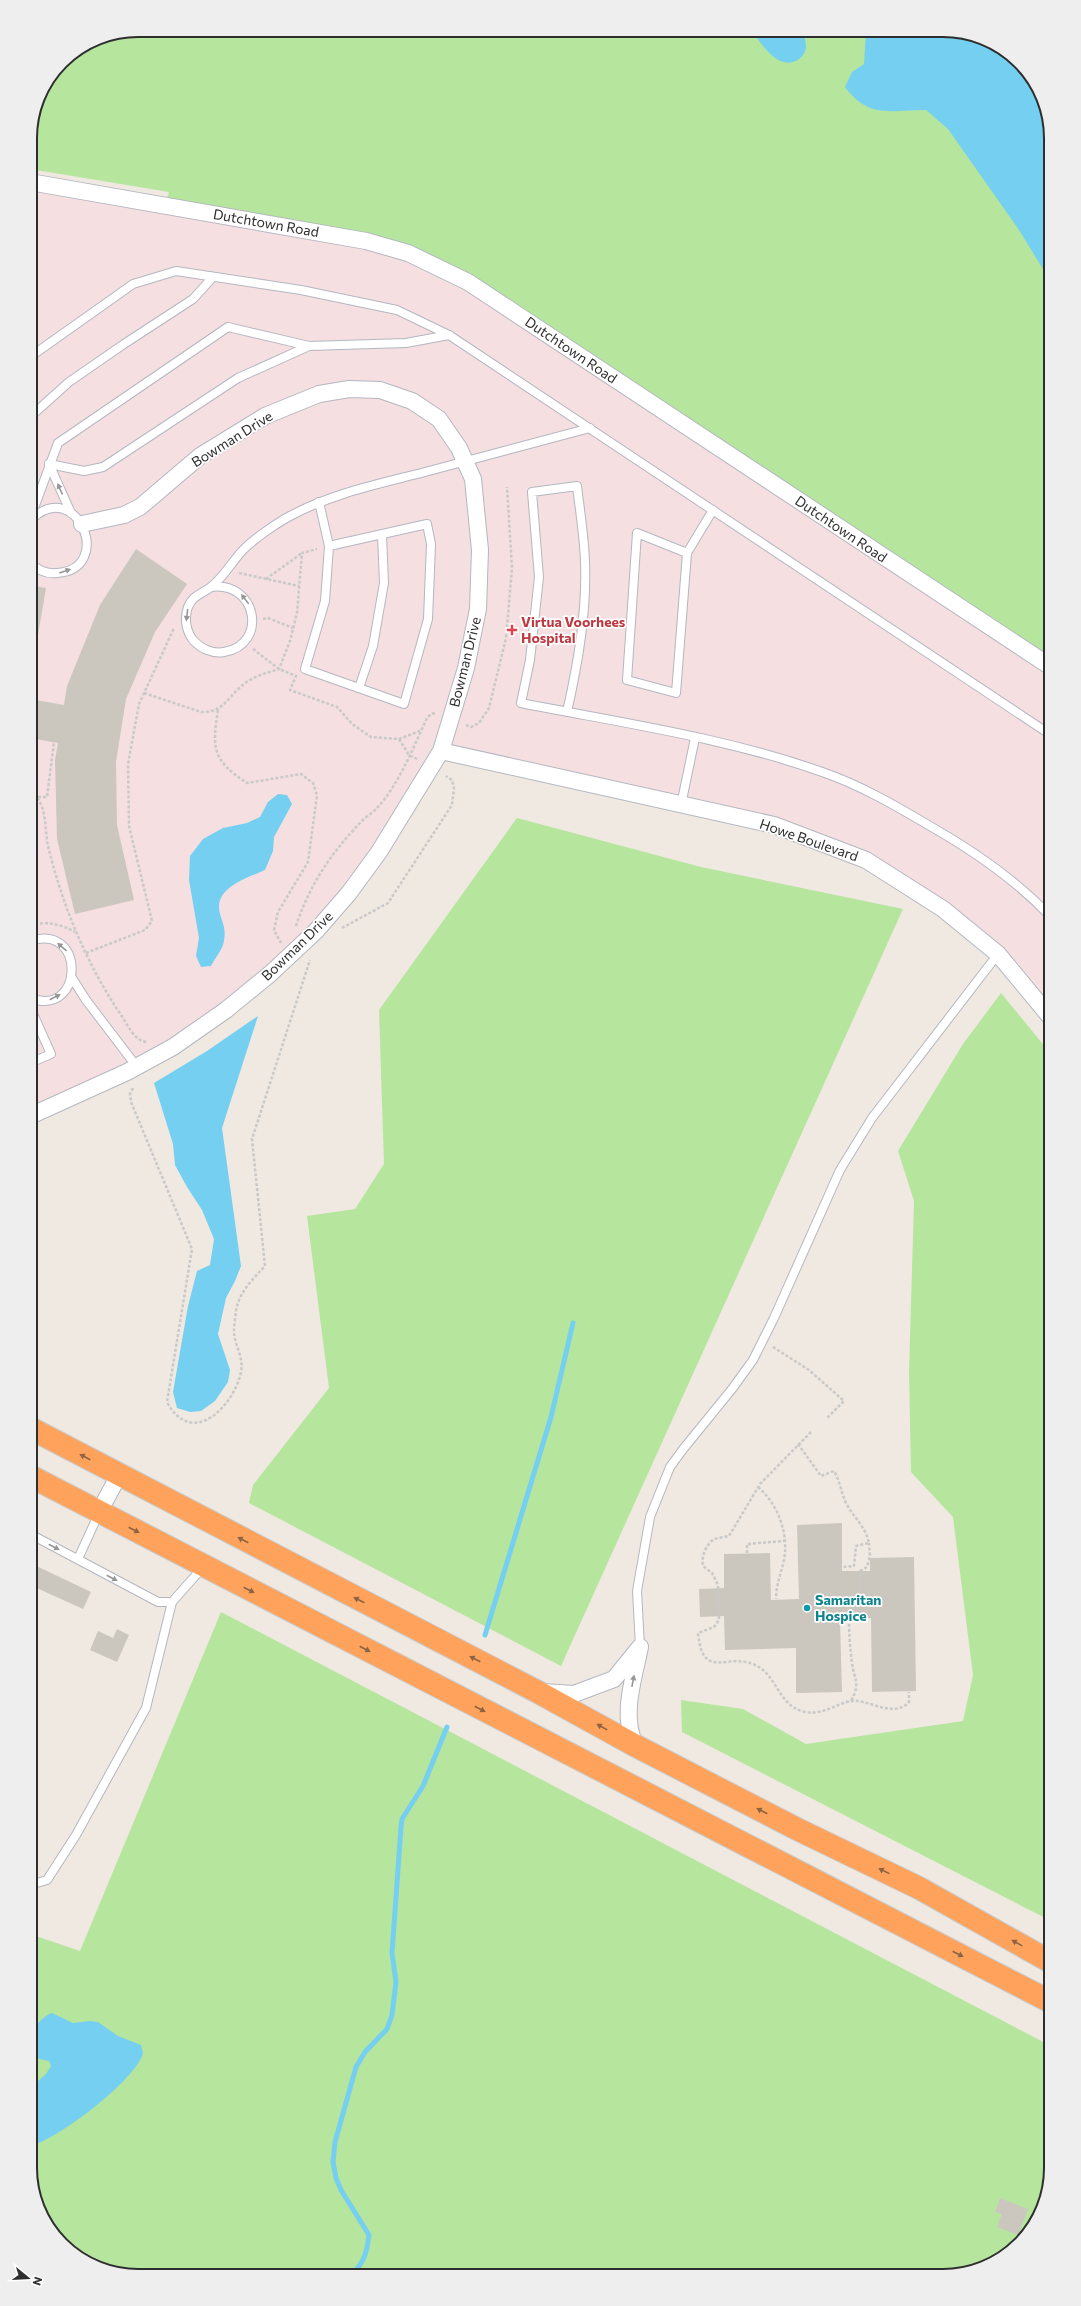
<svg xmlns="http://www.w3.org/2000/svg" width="1081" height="2306" font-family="Commissioner,sans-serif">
<rect width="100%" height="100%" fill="#efe9e1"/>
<path fill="#f5dfe0" d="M30 182 366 241 468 282 1051 667V1018L998 954 866 860 774 825 441 751 349 893 226 1010 30 1116Z"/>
<g fill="#b6e59e">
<path d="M138 30H951L1009 52 1043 97 1051 138V667L468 282 408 253 164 206 169 192 30 169V131L38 96 62 61 97 38Z"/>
<path d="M517 818 701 867 903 909 561 1666 249 1503 253 1485 329 1388 307 1216 355 1209 384 1164 379 1010Z"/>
<path d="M1001 993 1051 1054V1921L682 1732 681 1700 743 1709 806 1744 963 1721 973 1675 953 1517 911 1472 909 1372 914 1201 898 1151 963 1044Z"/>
<path d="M221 1612 1051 2046V2169L1033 2228 984 2268 943 2276H131L72 2254 38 2209 30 2168V1934L80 1951Z"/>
</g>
<g fill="#75cff0">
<path d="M751 30H803C803 35 806 40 806 46 806 51 803 56 799 59 779 73 761 43 751 30Z"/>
<path d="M866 30H951L1009 52 1043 97 1051 138V282L1019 230 948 129 926 110C890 110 869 119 845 87L852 72 864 64Z"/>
<path d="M278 794 287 795 292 804 274 837 273 851 265 870C250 877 219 886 219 907 219 918 227 925 224 941 223 949 215 958 211 966L201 967 196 956 199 938 189 880 190 856 203 839 223 828 247 823 260 817 268 802Z"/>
<path d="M258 1016 222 1128 241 1266 235 1281 226 1298 218 1334 230 1370 228 1382 215 1401 201 1411 190 1412 177 1408 173 1392 188 1306 197 1271 210 1265 214 1239 202 1210 187 1187 175 1165 173 1144 154 1083 207 1051Z"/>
<path d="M52 2013 73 2023 90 2021 98 2022 118 2036 141 2045 143 2053C136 2080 57 2140 30 2146V2088L46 2074 51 2066 49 2061 35 2058 31 2055C26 2039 37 2018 52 2013Z"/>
</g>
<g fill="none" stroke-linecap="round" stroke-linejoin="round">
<g stroke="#75cff0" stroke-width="5">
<path d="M485 1635 551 1417 573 1323"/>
<path d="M350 2276C364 2264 367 2252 369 2235L341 2190 336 2178 333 2162 335 2142 356 2067 365 2052 387 2029 392 2015 396 1982 392 1953 401 1827 402 1819 423 1786 447 1727"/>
</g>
</g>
<g fill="#cbc7bf">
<path d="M136 549 187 584 155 632 126 699 116 762 117 825 134 900 75 914 57 839 55 760 58 743 30 738V699L64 705 67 686 100 605Z"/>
<path d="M30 585 46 588 38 635 30 634Z"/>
<path d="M842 1523V1571H870V1558L914 1557 916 1691 872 1692 871 1618 840 1619 842 1692 796 1693V1648L725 1650 724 1616 700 1617 699 1589 724 1588V1554L770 1553 771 1600 799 1599 797 1525Z"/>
<path d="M30 1563 91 1592 83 1609 30 1585Z"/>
<path d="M117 1629 129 1635 117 1662 90 1650 98 1631 113 1638Z"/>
<path d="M1000 2198 1028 2209 1018 2235 997 2227 1002 2214 995 2212Z"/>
</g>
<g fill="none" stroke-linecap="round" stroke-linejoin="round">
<g stroke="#b4b7c1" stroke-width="10">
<g id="lane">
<path d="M30 357 133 284 176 271 301 290 397 310 449 335 1051 735"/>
<path d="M30 417 69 382 124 344 193 299 213 277"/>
<path d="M49 464 84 471 103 467 238 378 309 346"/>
<path d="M49 464 71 513"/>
<path d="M319 502 329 546 325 601 305 669 404 704 428 619 431 544 427 524 329 546"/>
<path d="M30 519 58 443 228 327 309 346 406 343 449 335"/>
<path d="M687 553 637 533 627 680 676 693 687 553 713 510"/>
<path d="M30 562C37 570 47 574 57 573 116 569 76 475 31 520"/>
<path d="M211 587C258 581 268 645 224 652 213 654 201 649 193 640 186 631 184 618 188 607 193 595 202 594 211 587 224 577 233 560 244 549 255 538 277 523 290 516 333 493 379 484 425 472 480 457 535 443 590 428"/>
<path d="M359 688 373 646 384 583 382 535"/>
<path d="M567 712C578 663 587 612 585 561 584 536 580 511 577 486L532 492 539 577 530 660 521 703C622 723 728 738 825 773 862 786 896 806 930 826 974 851 1016 880 1051 917"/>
<path d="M681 805 695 738"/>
<path d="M72 978 86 1000 137 1067"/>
<path d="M30 998C84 1019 87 922 30 941"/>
<path d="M30 1063 51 1054 30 1007"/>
<path d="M30 1534 158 1602H172L204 1566"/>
<path d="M78 1559 99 1513"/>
<path d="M640 1647 637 1591 650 1517 670 1467 684 1448 732 1389 753 1360 774 1318 840 1170 872 1118 998 954"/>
<path d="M30 1885 47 1880 76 1835 146 1708 172 1602"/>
</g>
</g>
<g stroke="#b4b7c1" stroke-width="18">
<g id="street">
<path d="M30 182 366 241 408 253 468 282 1051 667"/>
<path d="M441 751 774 825 866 860 943 909 998 954 1051 1018"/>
<path d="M30 1116 127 1072 173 1047 226 1010 270 974 316 931 349 893 379 852 441 751 466 668 478 609 480 550 473 479 459 448 439 419 412 401 380 390 349 389 319 394 265 416 200 456 140 507 124 515 82 524"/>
<path d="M99 1512 119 1475"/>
<path d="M543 1692 574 1694 614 1679 640 1647C634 1678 620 1717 636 1746"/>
</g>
</g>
<g stroke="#c9c9c9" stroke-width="24">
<g id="highway">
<path d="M30 1428 538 1692 636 1746 797 1829 919 1888 1051 1962"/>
<path d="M30 1476 1051 2002"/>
</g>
</g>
<g stroke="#c9c9c9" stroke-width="2.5" stroke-dasharray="3 2" stroke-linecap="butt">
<path d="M239 573 299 586"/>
<path d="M266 579 302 553"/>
<path d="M263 619 268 618 293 628"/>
<path d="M253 649 279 669 296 676 290 690 337 707 352 724 371 737 399 739 420 731"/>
<path d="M144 693 201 712C224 713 228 696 244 684 254 676 267 673 279 669L290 641 297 613 302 553 317 549"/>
<path d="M218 710C212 748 212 760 247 783L301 774 313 783 317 795 308 862 278 912 274 930 281 943"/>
<path d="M466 725 471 727 479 723 489 708 506 638 512 568 507 487"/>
<path d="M399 739 409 755 417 759"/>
<path d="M30 791C48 803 44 827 48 846 63 907 86 963 121 1015 128 1025 134 1041 147 1042"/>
<path d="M38 797H47L54 742"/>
<path d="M30 919 33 924"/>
<path d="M30 925C48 921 60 924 75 932"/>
<path d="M296 926C309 886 331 853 360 823 365 817 373 813 378 807 400 782 413 748 427 718L431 714 435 713"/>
<path d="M342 928 388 903 452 805 454 788 452 780 446 776"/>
<path d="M86 953 145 930 152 921 129 826 128 764 139 704 174 628"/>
<path d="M133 1088 130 1094 131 1102 192 1249 167 1402C192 1449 234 1406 241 1372 244 1359 235 1345 234 1333 234 1326 235 1318 236 1311 239 1292 252 1280 265 1266L252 1139 310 960"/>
<path d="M773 1347 809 1370 844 1401 827 1418"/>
<path d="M811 1432 760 1484 729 1536 714 1539C706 1545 701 1556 703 1566L712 1573 718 1585 719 1620 714 1627 698 1633C703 1684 729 1649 759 1667 777 1678 780 1707 805 1712 826 1716 841 1699 858 1701 874 1703 895 1717 909 1702V1692"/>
<path d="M798 1444 821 1476 834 1471C840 1481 841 1492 846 1503 853 1517 866 1527 869 1543L856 1546 854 1566 842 1567"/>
<path d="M758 1487C778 1504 789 1534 784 1560 781 1574 776 1585 776 1599"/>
<path d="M747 1553V1544L784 1541"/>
<path d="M861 1591 860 1571 867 1567 870 1556 869 1543"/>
<path d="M849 1619C849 1633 850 1648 852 1663 854 1680 861 1683 851 1701"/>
</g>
<use href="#lane" stroke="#fff" stroke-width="8"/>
<use href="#street" stroke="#fff" stroke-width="16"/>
<use href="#highway" stroke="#ffa35c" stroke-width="22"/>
</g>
<defs><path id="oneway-solid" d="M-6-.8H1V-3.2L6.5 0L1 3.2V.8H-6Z"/></defs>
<g fill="#969696">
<use href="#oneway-solid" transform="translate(60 489) rotate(-114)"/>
<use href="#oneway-solid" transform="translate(65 571) rotate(-19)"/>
<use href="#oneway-solid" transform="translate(245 599) rotate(-128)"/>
<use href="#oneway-solid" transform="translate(187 615) rotate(97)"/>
<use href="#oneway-solid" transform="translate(62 947) rotate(-139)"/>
<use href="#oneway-solid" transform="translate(55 997) rotate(-27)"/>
<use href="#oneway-solid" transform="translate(54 1547) rotate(28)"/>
<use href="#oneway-solid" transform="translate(112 1578) rotate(28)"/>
<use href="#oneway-solid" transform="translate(633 1681) rotate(-79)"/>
</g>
<g fill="#8c6343">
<use href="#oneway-solid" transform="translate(85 1457) rotate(-152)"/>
<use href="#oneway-solid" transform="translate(134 1530) rotate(27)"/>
<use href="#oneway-solid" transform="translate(243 1540) rotate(-153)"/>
<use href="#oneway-solid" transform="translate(249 1590) rotate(27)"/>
<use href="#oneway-solid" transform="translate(359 1600) rotate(-153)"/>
<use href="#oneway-solid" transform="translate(365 1649) rotate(27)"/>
<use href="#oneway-solid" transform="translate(475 1659) rotate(-153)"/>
<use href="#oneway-solid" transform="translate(480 1709) rotate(27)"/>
<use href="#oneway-solid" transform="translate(602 1727) rotate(-151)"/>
<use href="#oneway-solid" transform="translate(762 1811) rotate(-153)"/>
<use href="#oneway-solid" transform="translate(884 1871) rotate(-154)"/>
<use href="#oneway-solid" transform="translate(1017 1943) rotate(-151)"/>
<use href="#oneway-solid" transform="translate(958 1954) rotate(27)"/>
</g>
<path fill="#e0444e" stroke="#fff" stroke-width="1.5" d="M510 624h4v4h4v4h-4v4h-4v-4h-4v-4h4z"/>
<circle fill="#0f9aa8" stroke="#fff" stroke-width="1.5" cx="807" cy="1608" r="4"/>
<g text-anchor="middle" stroke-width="3.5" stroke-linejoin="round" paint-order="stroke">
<g font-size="14" fill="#2e2e2e" stroke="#fff">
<text transform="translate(266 223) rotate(10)" y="5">Dutchtown Road</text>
<text transform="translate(571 350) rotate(34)" y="5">Dutchtown Road</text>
<text transform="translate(232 439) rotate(-32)" y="5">Bowman Drive</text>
<text transform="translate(841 529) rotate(34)" y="5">Dutchtown Road</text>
<text transform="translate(465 662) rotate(-76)" y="5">Bowman Drive</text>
<text transform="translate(809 840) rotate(19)" y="5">Howe Boulevard</text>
<text transform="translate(297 946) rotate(-44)" y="5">Bowman Drive</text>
</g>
<g font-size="14" font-weight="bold" fill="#be3a42" stroke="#fff" text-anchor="start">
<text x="521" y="627">Virtua Voorhees<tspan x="521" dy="16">Hospital</tspan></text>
</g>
<g font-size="14" font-weight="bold" fill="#0d838f" stroke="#fff" text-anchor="start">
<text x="815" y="1605">Samaritan<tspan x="815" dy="16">Hospice</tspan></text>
</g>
</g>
<path d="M0 0H1081V2306H0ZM138 37H943A101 101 0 0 1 1044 138V2168A101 101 0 0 1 943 2269H138A101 101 0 0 1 37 2168V138A101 101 0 0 1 138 37Z" fill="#eee" fill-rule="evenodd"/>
<path fill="none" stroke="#2e2e2e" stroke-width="2" d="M138 37H943A101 101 0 0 1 1044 138V2168A101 101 0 0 1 943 2269H138A101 101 0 0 1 37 2168V138A101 101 0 0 1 138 37Z"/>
<g transform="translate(28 2278) rotate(108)" stroke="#ffffff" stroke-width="3" paint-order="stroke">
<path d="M0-3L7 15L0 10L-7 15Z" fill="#2e2e2e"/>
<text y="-6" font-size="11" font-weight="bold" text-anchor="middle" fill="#2e2e2e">N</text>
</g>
</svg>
